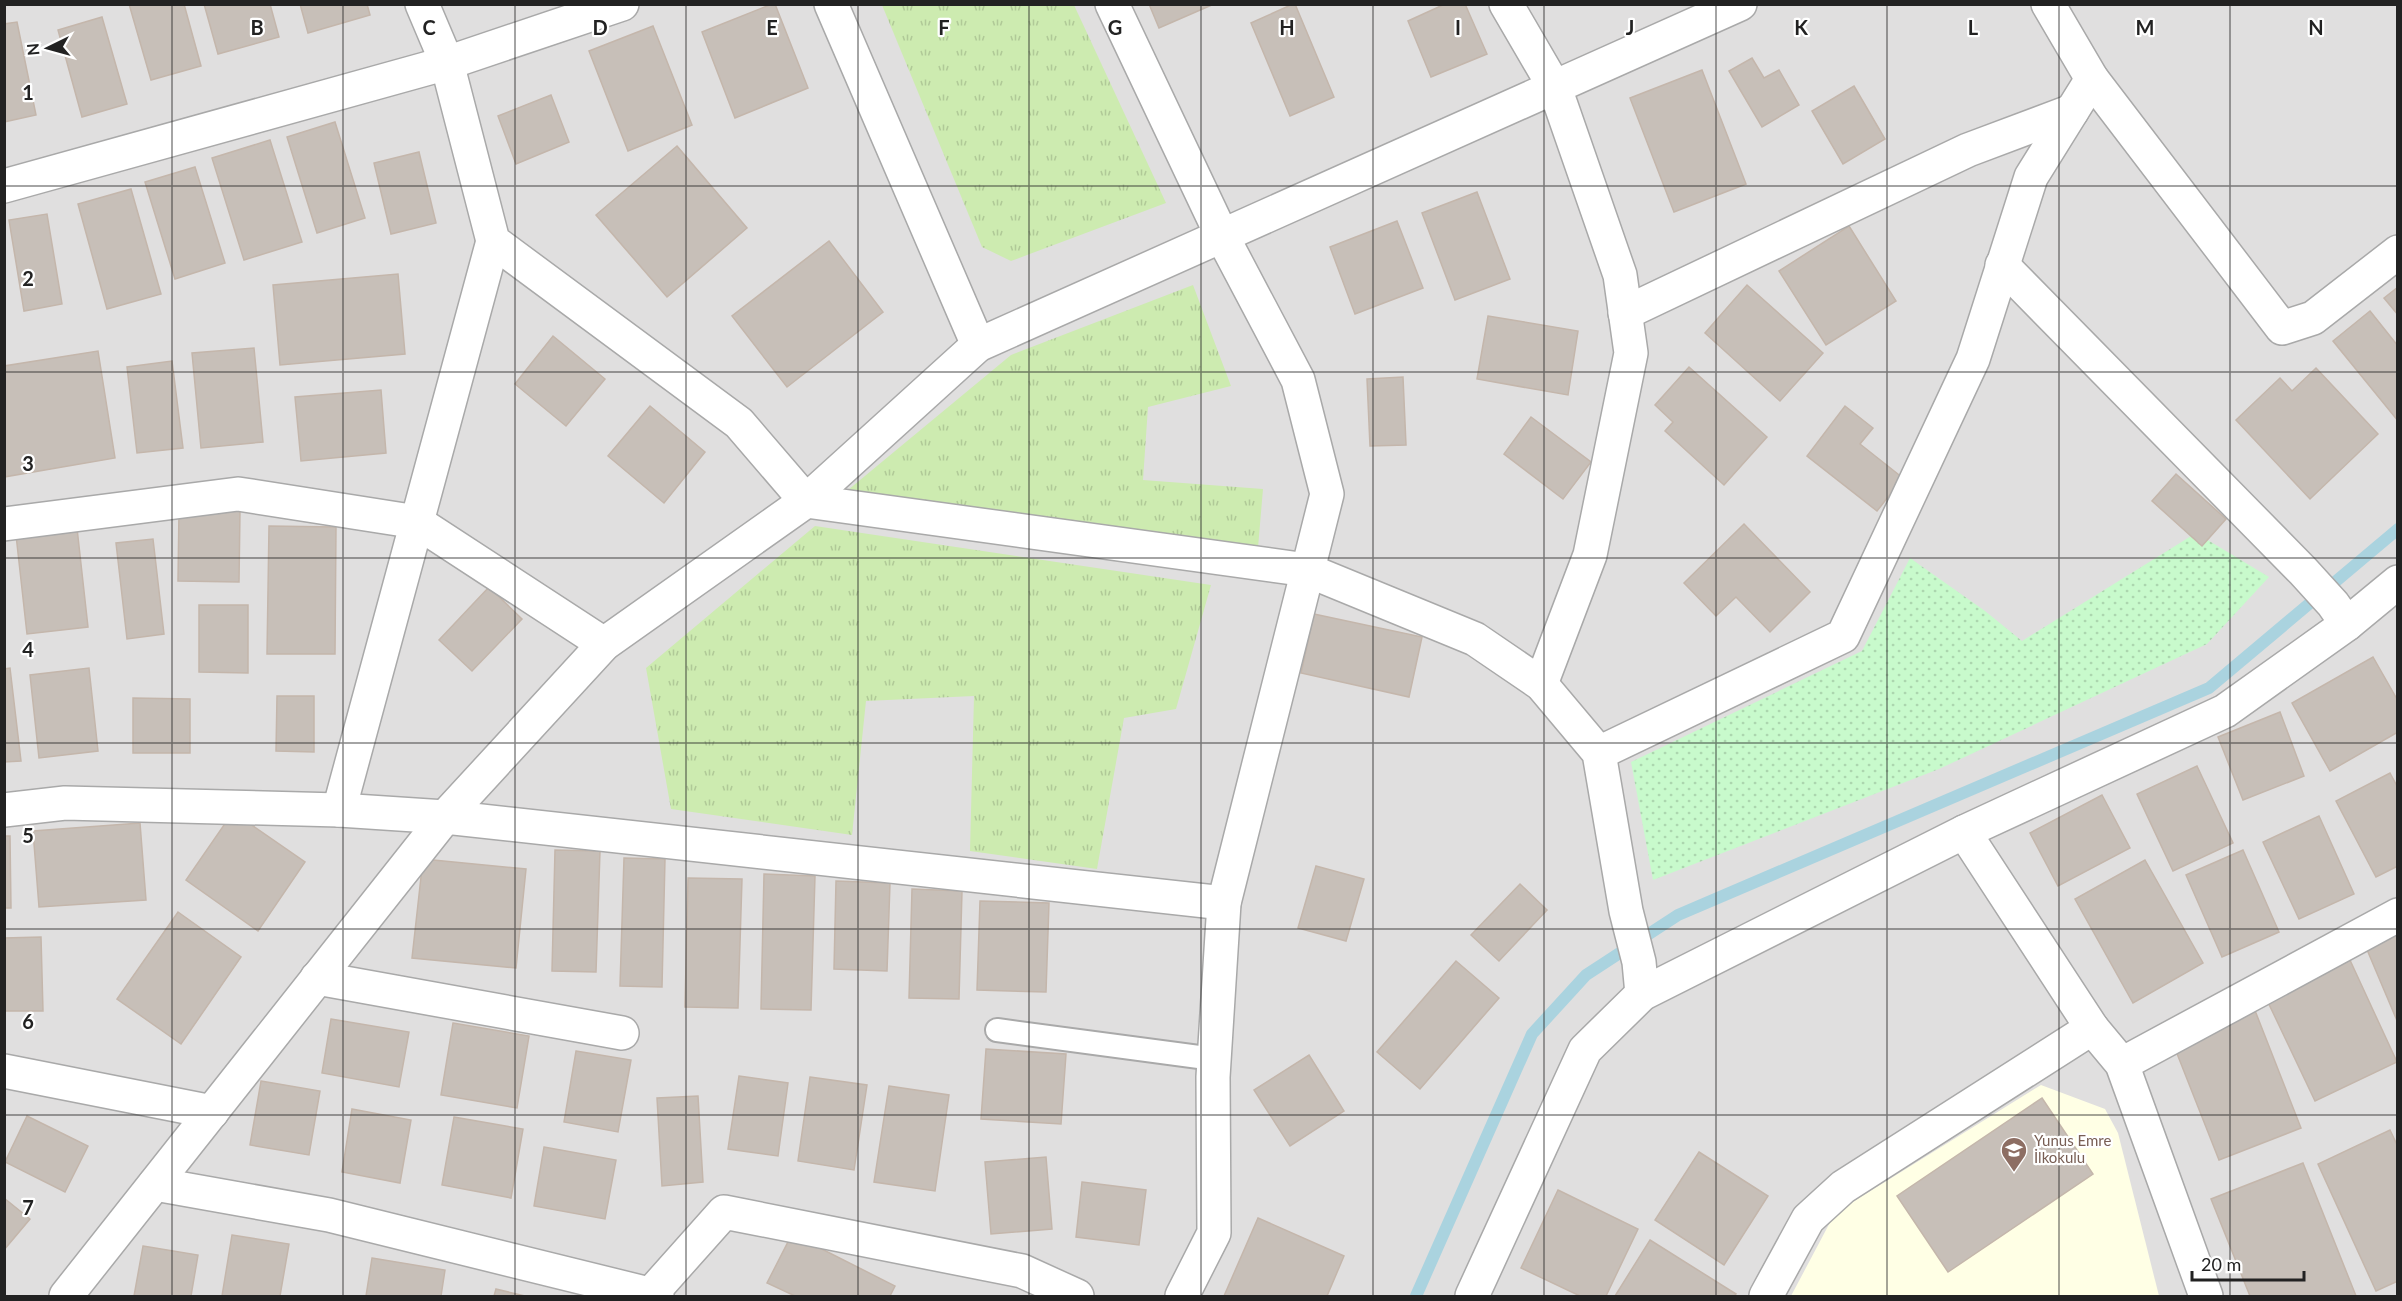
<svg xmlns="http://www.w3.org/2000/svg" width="2402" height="1301" font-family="Lato,sans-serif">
<defs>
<pattern id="grass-tufts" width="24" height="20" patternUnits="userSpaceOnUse" patternTransform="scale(1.5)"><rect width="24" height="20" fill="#cdebb0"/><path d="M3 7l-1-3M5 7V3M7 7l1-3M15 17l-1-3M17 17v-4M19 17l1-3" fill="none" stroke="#b0c997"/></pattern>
<pattern id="park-dots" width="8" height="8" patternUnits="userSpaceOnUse" patternTransform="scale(1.5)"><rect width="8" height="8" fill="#c8facc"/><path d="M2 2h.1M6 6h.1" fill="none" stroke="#acd6af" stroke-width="1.8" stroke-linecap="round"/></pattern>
</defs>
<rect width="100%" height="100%" fill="#f2efe9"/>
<rect fill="#e0dfdf" x="5" y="5" width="2392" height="1291"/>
<path fill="#ffffe5" d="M2041 1085 2105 1109 2118 1133 2159 1296H1791L1835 1213Z"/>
<g fill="url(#grass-tufts)">
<path d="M882 5H1074L1166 203 1011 261 982 247Z"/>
<path d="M1193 285 1231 386 1148 407 1143 480 1263 489 1258 548 848 490 1011 355Z"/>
<path d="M815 526 1211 585 1176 709 1124 718 1097 869 970 851 974 696 866 701 852 835 671 809 646 668Z"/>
</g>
<path fill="url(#park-dots)" d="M2196 533 2269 577 2207 644 1939 769 1653 880 1631 762 1862 651 1910 558 1985 611 2022 641Z"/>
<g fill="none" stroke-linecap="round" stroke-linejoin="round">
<path stroke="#aad3df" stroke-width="12" d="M1416 1296 1532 1034 1586 975 1678 915 2209 688 2398 529"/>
</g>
<g fill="#c7bfb8" stroke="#c4b6ab" stroke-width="1.5">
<path d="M129 4H184L201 66 151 80Z"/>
<path d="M204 4H270L279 37 218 54Z"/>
<path d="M300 4H367L370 15 308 33Z"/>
<path d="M772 4H775L808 88 735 118 702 32Z"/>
<path d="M1149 4H1214L1159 28Z"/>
<path d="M1293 4H1295L1334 97 1290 116 1251 23Z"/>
<path d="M1445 4H1465L1487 54 1431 77 1408 21Z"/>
<path d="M102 17 127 104 82 117 58 30Z"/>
<path d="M17 22 36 115 4 122V24Z"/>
<path d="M653 26 692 125 628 151 589 51Z"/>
<path d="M1752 58 1764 78 1779 70 1799 105 1762 127 1729 71Z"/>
<path d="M1702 70 1746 184 1674 212 1630 98Z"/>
<path d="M1854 86 1885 139 1843 164 1812 111Z"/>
<path d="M551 95 569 142 516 164 498 116Z"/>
<path d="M335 122 365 218 317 233 287 137Z"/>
<path d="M270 140 302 242 244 260 212 158Z"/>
<path d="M677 146 747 228 667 297 596 215Z"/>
<path d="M419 152 436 223 391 234 374 163Z"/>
<path d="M195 167 225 263 175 279 145 182Z"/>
<path d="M131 189 161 294 107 309 78 204Z"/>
<path d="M1477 192 1510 279 1455 300 1422 213Z"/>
<path d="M47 214 62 304 24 311 9 220Z"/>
<path d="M1397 221 1423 288 1355 314 1330 247Z"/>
<path d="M1849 226 1896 301 1826 345 1779 271Z"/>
<path d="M829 241 883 312 787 387 732 316Z"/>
<path d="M398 274 405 354 280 365 273 285Z"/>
<path d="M1747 285 1823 353 1780 401 1705 333Z"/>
<path d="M2398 287V315L2384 298Z"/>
<path d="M2370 311 2398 346V421L2333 341Z"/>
<path d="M1488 316 1578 331 1568 395 1477 379Z"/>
<path d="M553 336 605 379 566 426 515 384Z"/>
<path d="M254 348 263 442 201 448 192 353Z"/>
<path d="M98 351 115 458 4 477V366Z"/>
<path d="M172 361 183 448 137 453 127 367Z"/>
<path d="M1689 367 1767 437 1724 485 1665 431 1673 422 1655 405Z"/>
<path d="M2316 368 2378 434 2310 499 2236 420 2280 378 2292 391Z"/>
<path d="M1403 377 1406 445 1370 446 1367 379Z"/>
<path d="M381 390 386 453 301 461 295 397Z"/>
<path d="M650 406 705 452 664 503 608 456Z"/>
<path d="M1845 406 1873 428 1860 444 1903 478 1877 511 1807 456Z"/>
<path d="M1531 417 1591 462 1563 499 1504 454Z"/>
<path d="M2176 474 2226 519 2202 546 2152 501Z"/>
<path d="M179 510 240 511 239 582 178 581Z"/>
<path d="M1744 524 1810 592 1770 632 1736 597 1716 616 1684 583Z"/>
<path d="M269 526 336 527 335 654H267Z"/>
<path d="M77 528 88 627 27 634 16 535Z"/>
<path d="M153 539 164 634 127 639 116 543Z"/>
<path d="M489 587 522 619 472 671 439 640Z"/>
<path d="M199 605H248V673L199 672Z"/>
<path d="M1314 614 1422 637 1409 697 1301 673Z"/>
<path d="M2373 657 2398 701V732L2330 771 2292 703Z"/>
<path d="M10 668 21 761 4 762V669Z"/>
<path d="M89 668 98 751 39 758 30 675Z"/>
<path d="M277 696H314V752L276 751Z"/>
<path d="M133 698 190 699V753H133Z"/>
<path d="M2280 712 2304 776 2243 800 2218 737Z"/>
<path d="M2197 766 2233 843 2173 871 2137 794Z"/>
<path d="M2390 773 2398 788V866L2376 877 2336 801Z"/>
<path d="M2102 795 2130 848 2058 886 2030 833Z"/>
<path d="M233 812 305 862 258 931 186 880Z"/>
<path d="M2319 816 2354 894 2299 919 2263 842Z"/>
<path d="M140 823 146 900 39 907 33 831Z"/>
<path d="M4 836H10L11 908H4Z"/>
<path d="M555 850 600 851 596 972 552 971Z"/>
<path d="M2243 850 2279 932 2222 957 2186 875Z"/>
<path d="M624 858 665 859 662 987 620 986Z"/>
<path d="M423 859 526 869 516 968 412 958Z"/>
<path d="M2145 860 2203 963 2133 1003 2075 899Z"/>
<path d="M1316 866 1364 879 1346 941 1298 928Z"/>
<path d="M764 874 815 876 811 1010 761 1009Z"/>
<path d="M688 878 742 879 738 1008 685 1007Z"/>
<path d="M836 881 890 883 887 971 834 969Z"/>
<path d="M1520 884 1547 910 1499 961 1471 935Z"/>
<path d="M912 889 962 891 959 999 909 998Z"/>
<path d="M980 901 1049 903 1046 992 977 990Z"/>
<path d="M178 912 241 957 181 1044 117 999Z"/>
<path d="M2398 932V1023L2365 945Z"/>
<path d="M41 937 43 1011H4V938Z"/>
<path d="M2349 958 2397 1062 2315 1101 2266 998Z"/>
<path d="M1456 961 1499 998 1420 1089 1377 1052Z"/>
<path d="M2254 1008 2301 1128 2219 1160 2172 1041Z"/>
<path d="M331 1019 409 1032 399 1087 322 1073Z"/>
<path d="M453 1023 529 1036 517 1108 441 1095Z"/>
<path d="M986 1049 1066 1054 1061 1124 981 1119Z"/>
<path d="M576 1051 631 1060 618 1132 564 1122Z"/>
<path d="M1309 1055 1344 1111 1290 1146 1254 1090Z"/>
<path d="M739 1076 788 1083 778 1156 728 1149Z"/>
<path d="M810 1077 867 1085 854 1170 798 1161Z"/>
<path d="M261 1081 320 1091 309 1155 250 1145Z"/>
<path d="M889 1086 949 1095 935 1191 874 1182Z"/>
<path d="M698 1096 703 1182 662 1186 657 1098Z"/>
<path d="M2042 1098 2093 1174 1948 1272 1897 1196Z"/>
<path d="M352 1109 411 1120 400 1183 342 1172Z"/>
<path d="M27 1116 88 1146 65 1192 5 1162Z"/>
<path d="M454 1117 523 1129 511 1198 442 1185Z"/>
<path d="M2390 1130 2398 1147V1281L2376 1291 2318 1164Z"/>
<path d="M544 1147 616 1160 605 1219 534 1206Z"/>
<path d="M1699 1152 1768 1196 1724 1265 1655 1220Z"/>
<path d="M1046 1157 1052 1229 991 1234 985 1162Z"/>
<path d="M2303 1163 2356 1296H2250L2211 1199Z"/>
<path d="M1082 1182 1146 1190 1139 1245 1076 1237Z"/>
<path d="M1558 1190 1638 1229 1606 1296H1580L1521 1268Z"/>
<path d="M4 1198 30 1219 4 1250Z"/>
<path d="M1258 1218 1344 1256 1327 1296H1224Z"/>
<path d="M792 1234 895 1286 890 1296H795L767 1283Z"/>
<path d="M232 1235 289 1244 280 1296H222Z"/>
<path d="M1650 1240 1736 1294 1734 1296H1615Z"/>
<path d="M143 1246 198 1255 191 1296H134Z"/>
<path d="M372 1258 445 1270 441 1296H366Z"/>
<path d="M496 1289 525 1296H494Z"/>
</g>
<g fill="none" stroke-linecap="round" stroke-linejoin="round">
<g stroke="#a9a9a9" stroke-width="26">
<path id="service" d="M997 1030 1214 1059"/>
</g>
<g stroke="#a9a9a9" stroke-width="36">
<g id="minor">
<path d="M422 4 447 63 493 241 739 423 806 501 1307 570 1475 639 1541 684 1599 753 1626 911 1639 962 1642 994"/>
<path d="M831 4 978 345"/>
<path d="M1112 4 1222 236 1298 380 1327 494 1224 903 1213 1077 1214 1233 1182 1296"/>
<path d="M1506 4 1555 88 1620 275 1631 353 1590 555 1541 684"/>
<path d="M2048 4 2092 79 2282 328 2313 318 2398 252"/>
<path d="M4 186 447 63 622 4"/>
<path d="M2002 265 2303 571 2333 604 2347 624"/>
<path d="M1625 313 1968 150 2072 111"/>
<path d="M4 524 238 494 417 522 604 644"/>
<path d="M1599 753 1843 636 1973 359 2031 177 2092 79"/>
<path d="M4 810 65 803 339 810 445 817 1224 903"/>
<path d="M339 810 493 241"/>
<path d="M1964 832 2092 1028 2122 1064 2206 1296"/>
<path d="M317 978 622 1033"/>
<path d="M2122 1064 2398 915"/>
<path d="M4 1071 212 1112"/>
<path d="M155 1184 329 1215 657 1296"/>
<path d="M650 1295 724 1212 1022 1271 1077 1296"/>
<path d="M66 1296 445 817 604 644 806 501 978 345 1740 4"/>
<path d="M1472 1296 1585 1050 1642 994 1964 832 2225 711 2347 624 2398 582"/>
<path d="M1766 1296 1808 1219 1843 1187 2092 1028"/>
</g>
</g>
<use href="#service" stroke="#fff" stroke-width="22"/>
<use href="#minor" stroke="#fff" stroke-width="33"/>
</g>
<path fill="none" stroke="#222" stroke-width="1.5" stroke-opacity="0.55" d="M172 4V1296M343 4V1296M515 4V1296M686 4V1296M858 4V1296M1029 4V1296M1201 4V1296M1373 4V1296M1544 4V1296M1716 4V1296M1887 4V1296M2059 4V1296M2230 4V1296M4 186H2398M4 372H2398M4 558H2398M4 743H2398M4 929H2398M4 1115H2398"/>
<defs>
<g id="school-pin" transform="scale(1.35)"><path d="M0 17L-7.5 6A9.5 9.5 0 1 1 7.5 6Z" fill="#8d6e63" stroke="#fff"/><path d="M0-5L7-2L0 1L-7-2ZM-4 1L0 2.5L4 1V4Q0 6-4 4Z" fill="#fff"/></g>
</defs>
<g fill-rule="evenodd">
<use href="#school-pin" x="2014" y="1150"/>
</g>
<g text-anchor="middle" stroke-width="4.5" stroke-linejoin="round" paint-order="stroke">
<g font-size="15" fill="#785e54" stroke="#fff" text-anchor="start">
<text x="2034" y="1146">Yunus Emre<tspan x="2034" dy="17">İlkokulu</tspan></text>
</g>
</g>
<g font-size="20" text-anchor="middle" font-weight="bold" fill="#222" stroke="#fff" stroke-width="4.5" stroke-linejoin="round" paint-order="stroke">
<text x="257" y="35">B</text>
<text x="429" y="35">C</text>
<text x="600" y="35">D</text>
<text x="772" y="35">E</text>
<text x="944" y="35">F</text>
<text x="1115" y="35">G</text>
<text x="1287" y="35">H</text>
<text x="1458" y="35">I</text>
<text x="1630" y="35">J</text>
<text x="1801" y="35">K</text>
<text x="1973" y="35">L</text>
<text x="2145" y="35">M</text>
<text x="2316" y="35">N</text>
<text x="28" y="100">1</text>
<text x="28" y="286">2</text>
<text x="28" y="471">3</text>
<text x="28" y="657">4</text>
<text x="28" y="843">5</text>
<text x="28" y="1029">6</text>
<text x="28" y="1215">7</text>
</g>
<rect width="2402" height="1301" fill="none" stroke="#222222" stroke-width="12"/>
<g transform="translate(48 48) rotate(265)" stroke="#ffffff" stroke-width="4.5" paint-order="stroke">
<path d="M0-4.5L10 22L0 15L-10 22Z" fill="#222222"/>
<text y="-9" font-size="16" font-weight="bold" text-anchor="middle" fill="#222222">N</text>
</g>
<path d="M2192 1271v9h112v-9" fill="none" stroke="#222222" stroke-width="3"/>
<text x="2201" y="1271" font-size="18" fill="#222222" stroke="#ffffff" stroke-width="4.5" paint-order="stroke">20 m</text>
</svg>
